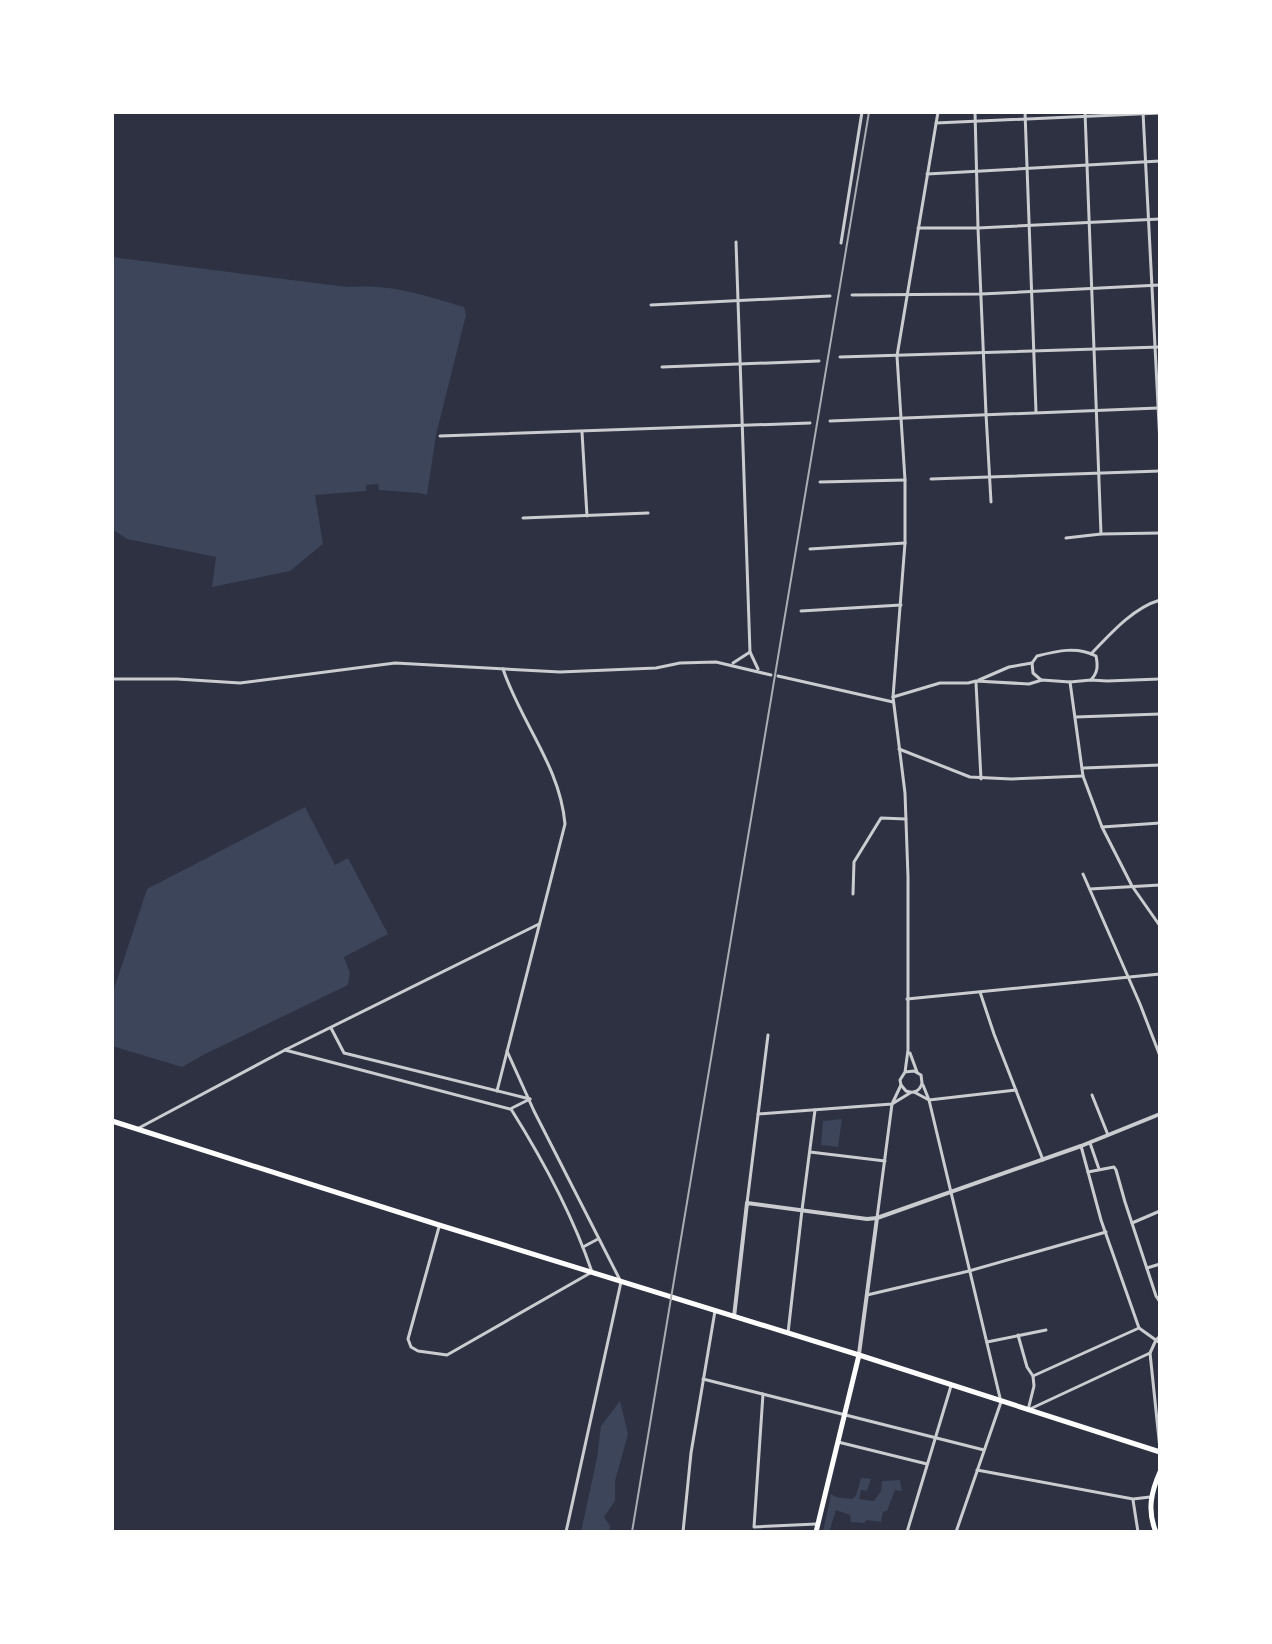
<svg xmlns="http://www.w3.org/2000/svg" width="1272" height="1644" font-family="'DejaVu Sans',sans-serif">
<rect width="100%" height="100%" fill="#2d3142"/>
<g fill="#3c4559">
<path d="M112 257 347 287C393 284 420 294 464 307L466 315 436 435 427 495 419 493 379 490 378 484 366 485V491L315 495 323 544 290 571 212 587 216 557 127 539 112 529Z"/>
<path d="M305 807 335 865 348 858 388 934 344 957 350 973 348 985 205 1054 182 1067 112 1046V995L147 889Z"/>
<path d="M842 1119 838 1147 821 1145 823 1121Z"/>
<path d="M620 1401 628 1434 615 1481V1501L604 1517 610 1526 609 1532H581L597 1458 601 1426Z"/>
<path d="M861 1478 871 1479 867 1491 861 1490 859 1499 874 1501 881 1491 882 1481 900 1480 902 1491 895 1490 887 1511 883 1512 881 1522 867 1520 864 1523 851 1522 850 1515 836 1510 829 1532H823L831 1494 836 1497 852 1499 856 1496Z"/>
</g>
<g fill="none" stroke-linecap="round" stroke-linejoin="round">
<g stroke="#caccd0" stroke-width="3">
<path d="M975 112 978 228 986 414 991 502"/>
<path d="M1025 112 1036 412"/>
<path d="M1085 112 1101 534"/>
<path d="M1143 112 1160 444"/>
<path d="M936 123 1160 113"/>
<path d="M927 174 1160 161"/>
<path d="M918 228H978L1160 219"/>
<path d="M736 242 750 652 758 669"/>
<path d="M841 243 862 112"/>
<path d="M852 295 981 294 1160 285"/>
<path d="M651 305 830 296"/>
<path d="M840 357 1160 347"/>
<path d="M662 367 819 361"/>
<path d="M830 421 1158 408"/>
<path d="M582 432 587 516"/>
<path d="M440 436 810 423"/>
<path d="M931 479 1160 471"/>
<path d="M820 482 905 480"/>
<path d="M523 518 648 513"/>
<path d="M1066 538 1101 534 1160 533"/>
<path d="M810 549 905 543"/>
<path d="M801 611 901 605"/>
<path d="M1091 654C1111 633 1133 608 1160 600"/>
<path d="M733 663 750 652"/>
<path d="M778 676 893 702"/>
<path d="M112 679H177L240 683 395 663 560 672 656 668 680 663 716 662 771 675"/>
<path d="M979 680 1009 667 1032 663"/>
<path d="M1041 680 1033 673 1032 663 1037 656C1057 651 1077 646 1096 656 1098 666 1098 672 1091 680"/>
<path d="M1070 682 1083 776 1102 827 1132 886 1160 926"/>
<path d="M976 683 981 779"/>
<path d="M893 697 940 683H968L976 681 1029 684 1042 680 1070 682 1091 680 1107 681 1160 679"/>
<path d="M1076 717 1160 714"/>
<path d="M899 749 970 777 1011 779 1083 776"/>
<path d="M1084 768 1160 765"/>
<path d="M1102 827 1160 823"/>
<path d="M1083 874 1140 1004 1160 1056"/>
<path d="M1090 889 1160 885"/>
<path d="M853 894 854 862 881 818 906 819"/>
<path d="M980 992 994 1034 1043 1160"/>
<path d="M907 999 1160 974"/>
<path d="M331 1028 344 1053 530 1099"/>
<path d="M285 1050 510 1109"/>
<path d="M507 1051 534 1111 621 1282 566 1532"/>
<path d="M910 1053 917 1072"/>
<path d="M905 1072 914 1071 921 1075 922 1083C920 1091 914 1094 906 1091L901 1085 900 1080 905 1072 908 1050V877L905 793 893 697 905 543V480L897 356 938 112"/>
<path d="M923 1085 929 1100 1001 1402 956 1532"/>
<path d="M497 1091 565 824C560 766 521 723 503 669"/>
<path d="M914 1092 929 1100 1016 1090"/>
<path d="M1092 1095 1108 1135"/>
<path d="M512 1108 530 1099"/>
<path d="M758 1114 892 1104 910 1093"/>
<path d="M137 1129 285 1050 539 924"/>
<path d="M1090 1143 1099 1169"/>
<path d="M1081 1146 1101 1220 1139 1328 1160 1343"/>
<path d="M810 1152 885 1161"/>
<path d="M1088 1172 1114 1167 1116 1170 1125 1202 1156 1296 1160 1302"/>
<path d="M747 1203 768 1035"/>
<path d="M877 1218 892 1104 901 1085"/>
<path d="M1132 1223 1160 1211"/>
<path d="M439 1227 408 1339 411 1347 418 1351 447 1355 592 1272C573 1216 543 1160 511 1109"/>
<path d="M583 1247 598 1239"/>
<path d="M1147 1268 1160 1264"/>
<path d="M867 1295 969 1271 1106 1232"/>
<path d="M788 1333 802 1210 815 1110"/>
<path d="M1018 1335 1027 1367 1033 1376 1034 1386 1028 1410"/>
<path d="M1160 1336 1156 1340 1150 1353 1160 1449"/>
<path d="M987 1342 1046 1330"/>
<path d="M1033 1376 1139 1328"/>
<path d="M703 1379 984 1450"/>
<path d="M763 1394 754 1527 816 1524"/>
<path d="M1030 1409 1150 1353"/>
<path d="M838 1442 927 1464"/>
<path d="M977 1470 1133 1499 1150 1497"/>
<path d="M1133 1500 1138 1532"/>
<path d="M683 1532 691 1453 715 1311"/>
<path d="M907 1532 951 1386"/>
</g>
<g stroke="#caccd0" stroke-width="4">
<path d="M734 1317 747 1203 867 1219 877 1218 1081 1146 1160 1114"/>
<path d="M859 1354 877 1218"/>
</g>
<g stroke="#fff" stroke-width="5">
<path d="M112 1121 439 1225 859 1355 1160 1452"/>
<path d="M816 1532 859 1355"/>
<path d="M1156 1532C1147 1511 1151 1492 1160 1472"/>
</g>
<path stroke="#abadb3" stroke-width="2" d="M632 1532 869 112"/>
</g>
<rect width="1272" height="1644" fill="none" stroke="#ffffff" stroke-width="228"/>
</svg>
